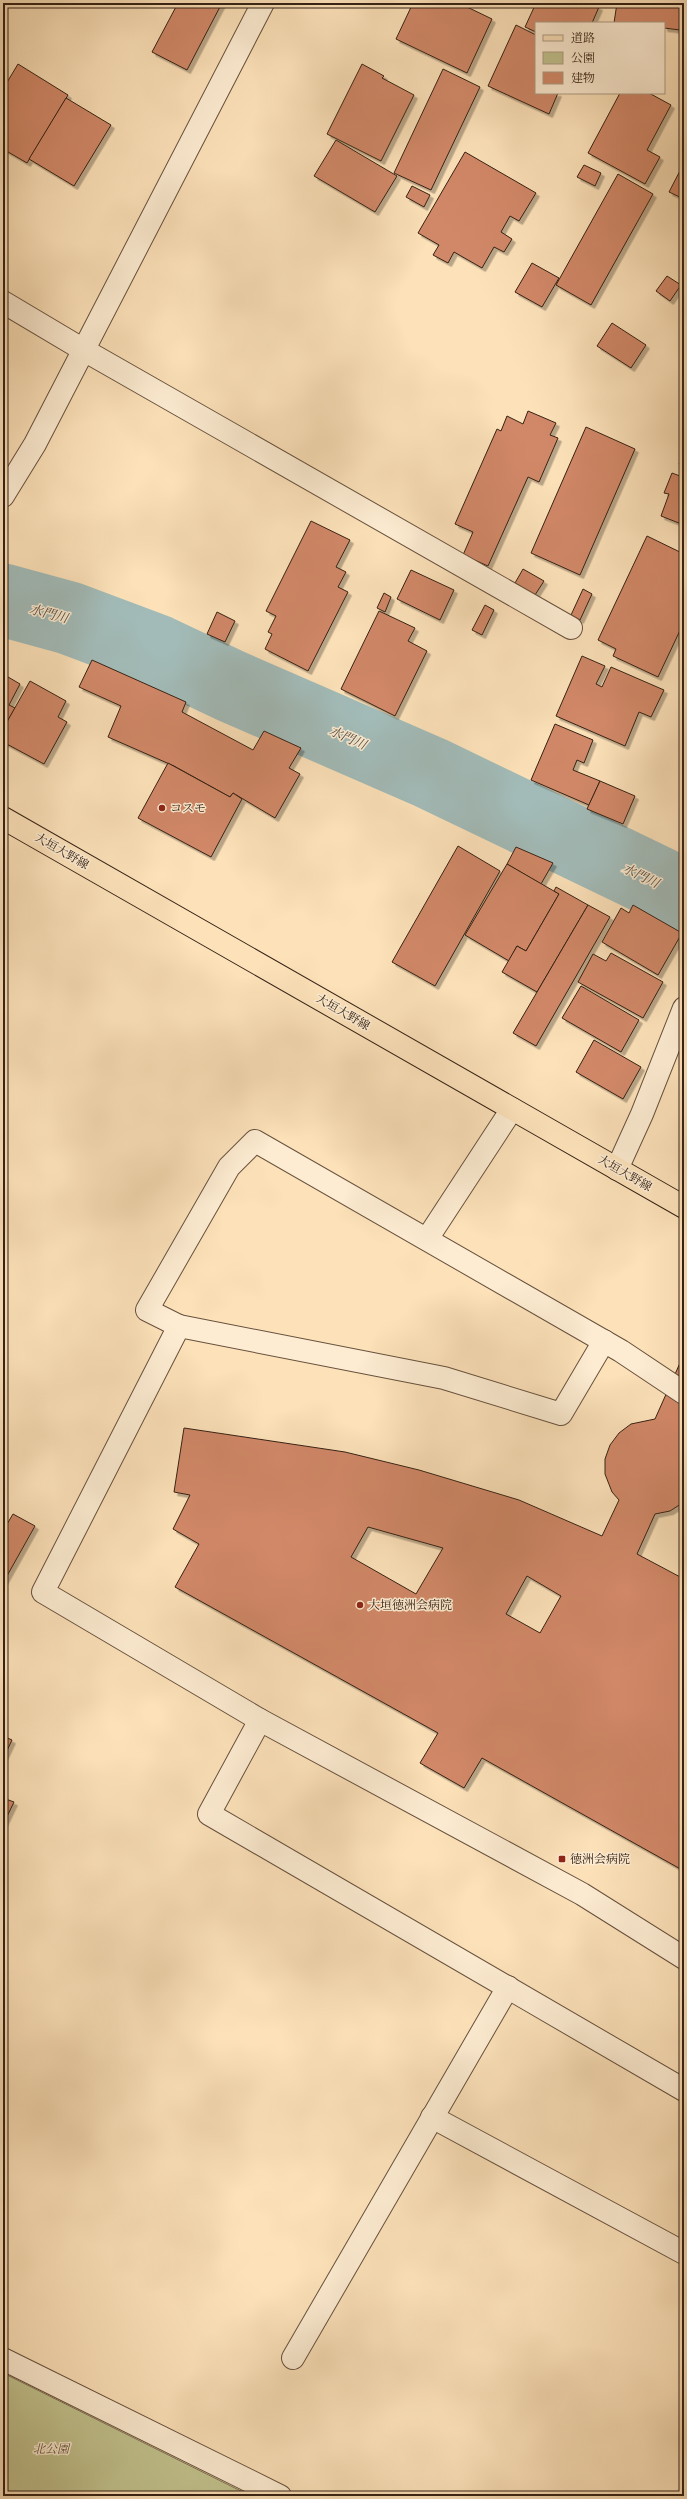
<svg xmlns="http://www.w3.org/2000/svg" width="687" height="2499" font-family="'Sorts Mill Goudy','Noto Serif JP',serif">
<defs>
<filter id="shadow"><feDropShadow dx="3.5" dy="3.5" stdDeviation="0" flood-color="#0004"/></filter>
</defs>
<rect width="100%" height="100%" fill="#fce1b9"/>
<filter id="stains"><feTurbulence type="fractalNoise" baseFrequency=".005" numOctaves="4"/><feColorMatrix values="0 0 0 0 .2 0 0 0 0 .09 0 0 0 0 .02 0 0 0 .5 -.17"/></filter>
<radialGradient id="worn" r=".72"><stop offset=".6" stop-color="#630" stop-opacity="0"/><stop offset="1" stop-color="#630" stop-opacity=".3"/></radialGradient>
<path fill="#c1c28e" stroke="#7b7251" d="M3 2373 251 2496H3Z"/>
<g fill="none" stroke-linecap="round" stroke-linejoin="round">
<path stroke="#a2bbb8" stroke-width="73" d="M3 600 69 618 157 651 231 686 431 773 684 895"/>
</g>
<g fill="#d18867" stroke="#352114" fill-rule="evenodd" filter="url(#shadow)">
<path d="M178 3H222L187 70 152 52Z"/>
<path d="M413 3H467L465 6 492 19 467 73 396 39Z"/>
<path d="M536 3H590L599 7 592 23H536V32L525 27Z"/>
<path d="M617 3H684L680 30 664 28V23H614Z"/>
<path d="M516 25 536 35V93H558L549 114 488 86Z"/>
<path d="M18 64 68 95 27 163 3 149V89Z"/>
<path d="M362 64 384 76 382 78 414 95 381 161 327 134Z"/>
<path d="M443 69 480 87 431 190 394 173Z"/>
<path d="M620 93H649L671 105 647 150 660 157 645 184 588 153Z"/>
<path d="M66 98 111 125 74 186 29 159Z"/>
<path d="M336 140 397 176 375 212 314 176Z"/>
<path d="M465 152 536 193 519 221 510 216 501 232 512 239 504 252 494 247 482 268 454 252 448 263 433 255 439 245 418 233Z"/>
<path d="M684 163V199L669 192Z"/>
<path d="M584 165 601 173 595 186 577 177Z"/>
<path d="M618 174 653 194 591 305 556 285Z"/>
<path d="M412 186 430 195 424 207 406 197Z"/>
<path d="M532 263 559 278 542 307 515 292Z"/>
<path d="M667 276 681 285 670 301 656 291Z"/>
<path d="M612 323 646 345 631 368 597 346Z"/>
<path d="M528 411 556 423 550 435 558 438 539 482 528 477 488 566 463 555 473 532 455 524 497 429 501 431 507 416 523 424Z"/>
<path d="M586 427 635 449 580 575 531 553Z"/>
<path d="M684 452V466L679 464Z"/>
<path d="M684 467V525L661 516 669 494 664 493 672 473 680 476Z"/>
<path d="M311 521 350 540 336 567 346 572 338 587 348 592 308 671 265 649 272 634 268 632 276 616 266 611Z"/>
<path d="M647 536 684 554V622L658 677 613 656 616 649 598 640Z"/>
<path d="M523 569 544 581 535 595 515 583Z"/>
<path d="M411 570 454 590 440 620 397 599Z"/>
<path d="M583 589 592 594 580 620 571 615Z"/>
<path d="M384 593 391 597 385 612 377 608Z"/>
<path d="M485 605 494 610 482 635 472 630Z"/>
<path d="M379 611 415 628 408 641 427 651 395 716 341 689Z"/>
<path d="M217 612 235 621 225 642 207 634Z"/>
<path d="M582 656 605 666 596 684 602 687 611 667 664 690 651 717 639 712 625 746 556 716Z"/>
<path d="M92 660 186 702 182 712 253 750 264 731 301 748 289 768 300 774 275 818 233 793 230 797 174 766 108 737 121 706 79 687Z"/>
<path d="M3 674 20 684 9 705 15 708 3 729Z"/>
<path d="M30 681 66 701 58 717 67 722 44 764 3 742V729Z"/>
<path d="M555 724 593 740 584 763 577 760 573 770 600 781 589 805 531 780Z"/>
<path d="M168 763 230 797 233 793 242 799 211 857 138 818Z"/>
<path d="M600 781 635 796 623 824 587 809Z"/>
<path d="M458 846 500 871 435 986 392 962Z"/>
<path d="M516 847 553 863 541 884 507 864Z"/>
<path d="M507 864 559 894 526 951 517 946 509 961 465 935Z"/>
<path d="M556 887 588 905 537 992 502 972 517 946 526 951 559 894 554 891Z"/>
<path d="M588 905 610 917 536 1046 513 1033Z"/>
<path d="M633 905 682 933 658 975 602 942 621 908 629 913Z"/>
<path d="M611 953 663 982 643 1018 578 982 593 954 606 961Z"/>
<path d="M581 986 639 1020 621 1052 562 1018Z"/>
<path d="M594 1040 641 1067 623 1099 576 1072Z"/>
<path d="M684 1354V1502L670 1511 655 1514 637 1554 684 1579V1871L482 1758 464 1788 420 1763 438 1733 175 1587 199 1544 173 1529 190 1495 174 1492 184 1428 345 1452 419 1470 519 1500 602 1536 619 1500 612 1492 605 1474V1459L610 1445 619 1433 631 1424 655 1419ZM368 1527 443 1548 416 1594 351 1557ZM527 1576 561 1596 540 1633 506 1614Z"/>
<path d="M13 1514 35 1526 3 1583V1531Z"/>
<path d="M3 1736 12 1740 3 1759Z"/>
<path d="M3 1798 14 1802 3 1825Z"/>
</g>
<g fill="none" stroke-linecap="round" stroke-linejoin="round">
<g stroke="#67513d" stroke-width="24">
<g id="minor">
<path d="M3 302 82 349 571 628"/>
<path d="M3 496 35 444 263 3"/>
<path d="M617 1169 642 1114 684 1008"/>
<path d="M427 1239 512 1109"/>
<path d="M179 1326 147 1310 229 1167 255 1141 621 1351 684 1393"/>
<path d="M260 1720 43 1592 179 1326 444 1378 561 1414 604 1341"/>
<path d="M684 1958 582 1894 260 1720 209 1814 684 2090"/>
<path d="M432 2117 684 2253"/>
<path d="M293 2358 508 1987"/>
<path d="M3 2359 280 2496"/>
</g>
</g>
<g stroke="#352114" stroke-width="24">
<path id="major" d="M3 818 684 1207"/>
</g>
<use href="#minor" stroke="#fdecd2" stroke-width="22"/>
<use href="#major" stroke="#fce1b9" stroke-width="22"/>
</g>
<g fill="#8f2418" stroke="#fdecd2" stroke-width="1.5">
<circle cx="162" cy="808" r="4"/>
<circle cx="360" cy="1605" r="4"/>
<rect x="558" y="1855" width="8" height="8" rx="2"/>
</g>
<g text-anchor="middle" stroke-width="3" stroke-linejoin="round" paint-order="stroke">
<g font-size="12" fill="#352114" stroke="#fdecd2" text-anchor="start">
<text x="170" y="812">コスモ</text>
<text x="368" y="1609">大垣徳洲会病院</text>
<text x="570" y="1863">徳洲会病院</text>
</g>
<g font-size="12" fill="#352114" stroke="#fdecd2">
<text transform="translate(62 851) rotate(30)" y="4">大垣大野線</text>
<text transform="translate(343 1012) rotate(30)" y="4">大垣大野線</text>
<text transform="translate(625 1173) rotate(30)" y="4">大垣大野線</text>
</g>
<g font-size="12" font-style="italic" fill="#5f5139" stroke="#fdecd2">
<text x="51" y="2453">北公園</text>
</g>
<g font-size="13" font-style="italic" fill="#564f45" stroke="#fdecd2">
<text transform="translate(49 613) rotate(15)" y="5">水門川</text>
<text transform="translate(348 737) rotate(24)" y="5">水門川</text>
<text transform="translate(641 875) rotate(26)" y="5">水門川</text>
</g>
</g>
<rect width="687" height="2499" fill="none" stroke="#fce1b9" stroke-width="16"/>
<rect x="4" y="4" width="679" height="2491" fill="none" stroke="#352114" stroke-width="2"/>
<rect x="8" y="8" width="671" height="2483" fill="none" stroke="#352114"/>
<rect x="535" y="22" width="130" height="72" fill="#fdecd2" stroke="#ad9b86"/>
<rect x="543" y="35" width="20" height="6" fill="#fce1b9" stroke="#ad9b86"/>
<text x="571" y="42" font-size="12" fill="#352114">道路</text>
<rect x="543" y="52" width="20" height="12" fill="#c1c28e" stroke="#ad9b86"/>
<text x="571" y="62" font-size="12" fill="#352114">公園</text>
<rect x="543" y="72" width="20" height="12" fill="#d18867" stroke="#ad9b86"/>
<text x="571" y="82" font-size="12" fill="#352114">建物</text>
<rect width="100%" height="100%" filter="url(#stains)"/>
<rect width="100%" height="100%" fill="url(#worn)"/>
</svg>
